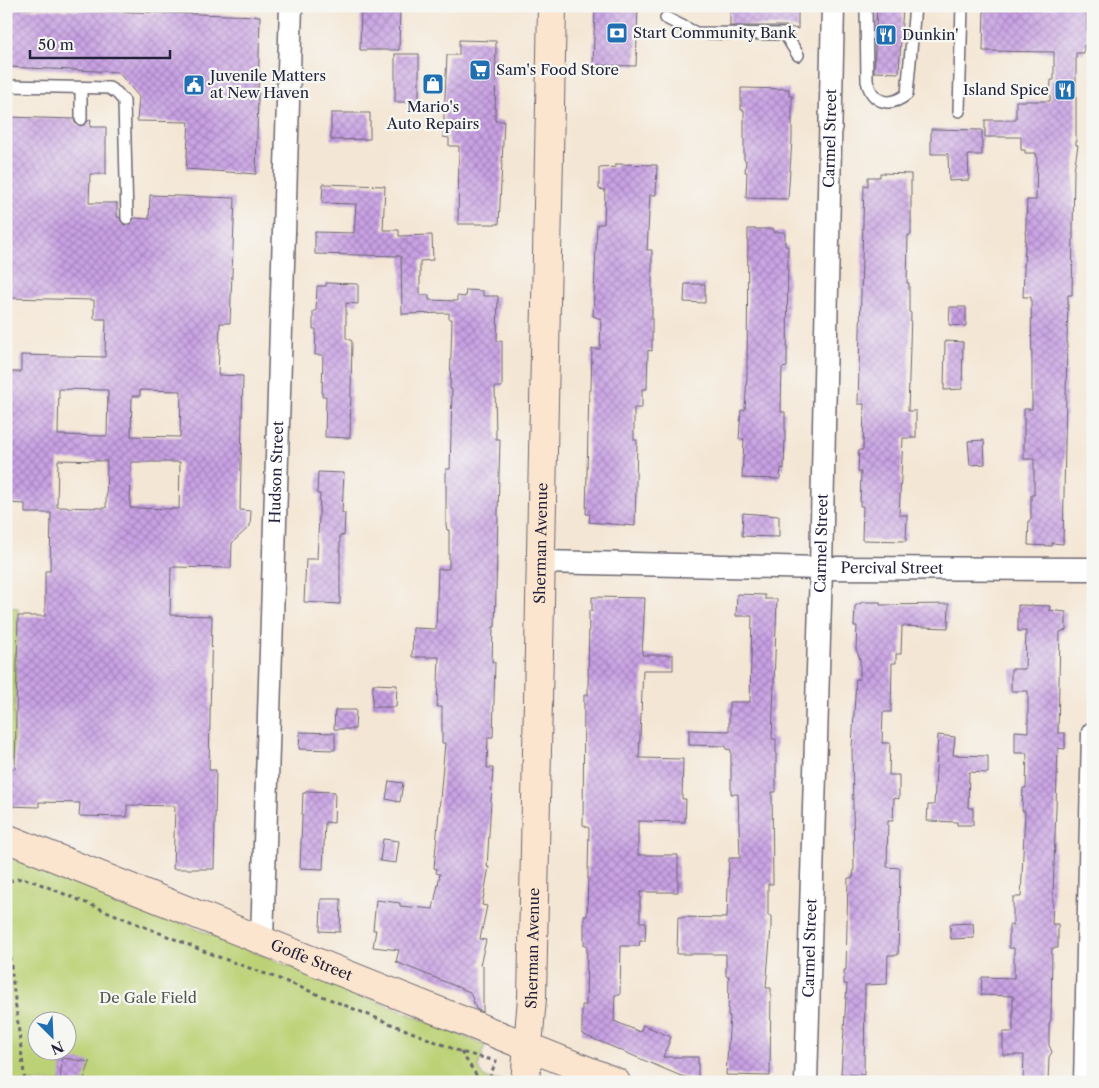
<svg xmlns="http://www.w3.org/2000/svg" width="1099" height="1088" font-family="'Libre Caslon Text',serif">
<defs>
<pattern id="building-cross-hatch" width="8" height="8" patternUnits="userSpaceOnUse" patternTransform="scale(1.25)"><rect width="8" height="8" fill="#c9a1e4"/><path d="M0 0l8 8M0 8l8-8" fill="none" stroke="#a383ba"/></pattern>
</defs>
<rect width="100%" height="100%" fill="#f6f6f2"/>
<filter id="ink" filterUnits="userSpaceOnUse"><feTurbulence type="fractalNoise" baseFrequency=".02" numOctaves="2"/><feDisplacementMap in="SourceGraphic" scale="10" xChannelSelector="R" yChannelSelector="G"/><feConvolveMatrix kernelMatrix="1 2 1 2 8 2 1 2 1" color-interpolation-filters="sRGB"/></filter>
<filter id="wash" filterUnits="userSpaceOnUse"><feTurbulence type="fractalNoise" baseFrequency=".0096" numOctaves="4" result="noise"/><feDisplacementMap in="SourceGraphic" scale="20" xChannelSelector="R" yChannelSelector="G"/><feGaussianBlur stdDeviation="1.12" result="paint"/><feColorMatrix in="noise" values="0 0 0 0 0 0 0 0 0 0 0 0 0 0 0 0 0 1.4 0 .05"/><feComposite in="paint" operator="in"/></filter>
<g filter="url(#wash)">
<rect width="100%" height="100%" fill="#f4e6d4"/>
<g fill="#bbd175" stroke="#6e7a58" fill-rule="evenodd">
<path d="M6 607 18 608 13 760H6Z"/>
<path d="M8 853 485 1045 478 1067 485 1078 507 1082H9L6 1058ZM38 1020H68V1050H38Z"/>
</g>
<g id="blocks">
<g fill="url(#building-cross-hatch)" fill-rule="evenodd">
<path d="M361 6H400L399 50H360Z"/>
<path d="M595 6H638L636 66 593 65Z"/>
<path d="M730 6H798V29L785 26H730Z"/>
<path d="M877 6H903L899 73 874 72Z"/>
<path d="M984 6 1055 8V6H1087V45H1084V53H1076V145H1078L1074 170 1072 295H1068L1063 544 1052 543V546L1028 545 1029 520H1031V495H1034V459H1024V409H1032V367L1031 297H1023L1024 269 1027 200H1036L1037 159 1036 153H1025V150H1021V137H985V120H1016V101H1050L1051 80H1054V52L983 51Z"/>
<path d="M6 8 260 16 256 174 186 169 189 122 137 121 139 97 118 72 6 67Z"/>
<path d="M459 40 496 41 495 121H504L499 224H458L459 146H449V138L443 137 447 55H459Z"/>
<rect x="395" y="54" width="24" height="48"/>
<path d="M741 88 789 89V96H792V139L788 199 746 198 747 172H745L746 160H744V110H741Z"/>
<path d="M331 113H370V139L331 140Z"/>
<path d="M6 117 74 119 75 123 81 126 91 119 90 127H106V174H90L89 203H117V217H119L124 225 131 224 134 218 149 219 150 195 235 198 230 323H220L218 375 243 376 240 510 251 511 250 526 232 543 231 568 171 567 170 615 212 616 209 770H216L214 869H173L175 806 127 805V817L79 816 80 803 39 802V807L6 806V768L15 769 18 616H45V571H50L51 513H25V504L6 503V372H21V355L105 357 106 319H94V300L6 298ZM59 389 108 390 107 436 58 435ZM140 390 181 391 180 437 131 436 132 396H140ZM58 460 107 461 106 508 57 507ZM131 462H180L179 509 130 508Z"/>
<path d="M931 129 982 130V155H968L969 180 949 181 948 154H931Z"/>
<path d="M616 164 657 165 656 195H650L647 250H652V351L648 350 647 389H642V408H634V440H637L635 526 589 522 590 514H586L589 390H591L592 349H600L601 319 593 316 597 224H604L605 190 599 189V168L616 167Z"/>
<path d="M880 173 911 174V235H908L907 283H909V312L911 313 908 411H916V438H903L899 515H907L906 541 862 540 863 506H860L861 472H858L859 450H863L864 404H858L864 185 868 186V177H880Z"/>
<path d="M323 184 385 186 383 230H399V236L432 235 433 260 420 261V295H429V300L457 301V296L465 297 466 290 483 291V296H498L497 341H502V387H495L496 439H500L495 627H493L492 662H495L493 737H488L487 768H493L487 867H489L482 905 487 906 480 939 486 940 480 965 483 966V1012L476 1009 470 992 396 962 399 950 373 947 376 930H373L376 900 400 903V906L433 909 440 874 436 873 437 869 434 868 445 743H442V707H437L439 657H412L413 628 436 629 438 569H449V530H447L446 525V469H450L451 435 452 389H450L452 319H449V313L402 314 401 256 315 254V232L354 233 356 204 322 203Z"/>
<path d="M748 229H774V232H785V246H788L787 367 782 368 781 405V412H785V435L784 469 781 468 780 479 742 478 744 439H739L741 410H745L747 375Z"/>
<path d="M326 283 358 284V304L346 303V338L352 341 350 438 325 437 326 396H322L323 355H315L316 329H313V311H316L317 286H326Z"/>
<path d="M685 284H705V303L684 302Z"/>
<path d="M950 307H966V326L949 325Z"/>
<path d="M945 341 963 342 962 389 944 390Z"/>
<path d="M984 440 985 464 970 465 968 441Z"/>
<path d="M318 472 344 473 342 513H345L344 536 340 535V604L304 602 306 559H317L320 494H317Z"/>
<path d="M743 513 779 516V537L742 536Z"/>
<path d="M737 594 765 595V599H777L772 739H776V792H772L773 884H768V916H771V928L766 988H771L770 1076 726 1075 730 1016H728L729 976H726V954H677L678 917 727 918 729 858H740L738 794H731V750L726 749V746L689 745V730L729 731V702H750L752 616H736Z"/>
<path d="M592 597 645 598 642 655H673V670H643L639 758 683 759 682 799H686L685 822 638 821V855H678V892H640V922H646L645 941H640L639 946H621L620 995H615L614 1021 640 1032 643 1025 671 1037 663 1057H698V1080L681 1076 582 1034V1005H586L587 945H584V916H587L589 828 583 825 584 695H588L589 611H592Z"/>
<path d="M863 602H880V605L949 604 948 628 902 626 901 654H896V663H892L891 712H883L882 743H890L889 775H899V799L894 798 893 821H888L887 867 900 868 898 955H888L887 984 865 985 864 1075 841 1074 847 984H844V970H846L848 878H853L854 869 852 747 856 679H860V659L856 649 857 626H854L855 606Z"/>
<path d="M1018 605 1050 606 1049 610 1066 612V630L1060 632 1058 733H1065V749L1058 748 1052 924H1058V948H1052L1051 1019 1049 1024V1045L1052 1052 1049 1057 1048 1082H1023L1024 1055H1003V1032H1013V996L981 995 982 977 1014 978V948H1009V925H1013V897H1021L1025 811H1022L1023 788H1026L1027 753H1015V731L1028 732V691H1011V669H1025L1026 631H1018Z"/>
<path d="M373 684 397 685 396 707H372Z"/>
<path d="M335 710H356L355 729H334Z"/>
<path d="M300 732 335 733V750L299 749Z"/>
<path d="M938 735 955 737 953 755 988 756V773L969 772 968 808H973V825H957V822L927 821 928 805H934Z"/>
<path d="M389 781 403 783 400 802 386 799Z"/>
<path d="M306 791 335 792 334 823 325 822 323 869 300 868 303 793H306Z"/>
<path d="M383 839 399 841 396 863 380 861Z"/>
<path d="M321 899H341L340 932 320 931Z"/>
<path d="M973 923 974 938 951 939 950 924Z"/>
<path d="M62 1058 90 1062 83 1082H60Z"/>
</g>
</g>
</g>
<g filter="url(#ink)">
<use href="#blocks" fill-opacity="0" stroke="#6c6771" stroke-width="1"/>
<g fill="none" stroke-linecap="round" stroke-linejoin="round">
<g stroke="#6c6771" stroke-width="14">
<g id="service">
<path d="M866 6 867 81C872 103 890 108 907 94L915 6"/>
<path d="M666 18 696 33 785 34 798 55"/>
<path d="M6 86 109 88 117 93 124 101 127 218"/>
<path d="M81 88V119"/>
<path d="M959 111 962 6"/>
</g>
</g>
<g stroke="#6c6771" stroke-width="25">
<g id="minor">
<path id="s1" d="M541 562 821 568 1093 569"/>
<path id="s2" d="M262 940 291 6"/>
<path id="s3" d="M806 1082 821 568 833 6"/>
<path d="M1085 1082 1093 733"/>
</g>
</g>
<g stroke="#6c6771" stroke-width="30">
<g id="secondary">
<path id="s4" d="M6 838 616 1082"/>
<path id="s5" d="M525 1082 532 998 552 6"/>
</g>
</g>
<g stroke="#6c6771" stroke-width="3" stroke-dasharray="4 4" stroke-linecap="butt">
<path d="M6 876 10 881"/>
<path d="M6 889 10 881 22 878 35 882 216 956 277 978 461 1052 496 1061 488 1082"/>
<path d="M6 925 25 1082"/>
<path d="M461 1052 481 1082"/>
</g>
<use href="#service" stroke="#fff" stroke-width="11"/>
<use href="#minor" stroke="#fff" stroke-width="22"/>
<use href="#secondary" stroke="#fbe5cf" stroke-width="28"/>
</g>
</g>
<defs>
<g id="bank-square" transform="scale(1.125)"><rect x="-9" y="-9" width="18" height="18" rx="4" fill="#1f6fb2" stroke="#f6f6f2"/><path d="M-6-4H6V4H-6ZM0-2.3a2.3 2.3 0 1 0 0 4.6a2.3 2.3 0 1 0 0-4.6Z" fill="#fff"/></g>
<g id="restaurant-square" transform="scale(1.125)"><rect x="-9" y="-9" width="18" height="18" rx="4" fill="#1f6fb2" stroke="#f6f6f2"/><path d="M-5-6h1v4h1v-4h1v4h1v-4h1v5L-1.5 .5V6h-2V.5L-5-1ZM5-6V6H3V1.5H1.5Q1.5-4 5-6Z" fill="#fff"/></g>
<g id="supermarket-square" transform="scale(1.125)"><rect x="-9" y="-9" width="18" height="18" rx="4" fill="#1f6fb2" stroke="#f6f6f2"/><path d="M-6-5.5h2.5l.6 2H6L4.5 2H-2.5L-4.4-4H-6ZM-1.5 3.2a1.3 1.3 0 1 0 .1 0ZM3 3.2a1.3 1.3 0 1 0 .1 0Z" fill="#fff"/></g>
<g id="shop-square" transform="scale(1.125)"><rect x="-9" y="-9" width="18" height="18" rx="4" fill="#1f6fb2" stroke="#f6f6f2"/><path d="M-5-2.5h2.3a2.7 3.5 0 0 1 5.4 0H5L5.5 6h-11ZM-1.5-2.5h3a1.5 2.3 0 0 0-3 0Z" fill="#fff"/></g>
<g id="civic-square" transform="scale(1.125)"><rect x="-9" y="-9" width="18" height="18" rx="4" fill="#1f6fb2" stroke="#f6f6f2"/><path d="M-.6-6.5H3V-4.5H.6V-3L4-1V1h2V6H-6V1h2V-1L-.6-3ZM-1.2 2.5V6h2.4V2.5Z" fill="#fff"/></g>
</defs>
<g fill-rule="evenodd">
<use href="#bank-square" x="617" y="33"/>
<use href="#restaurant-square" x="886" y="35"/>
<use href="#supermarket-square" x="480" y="70"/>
<use href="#shop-square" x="433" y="84"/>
<use href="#civic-square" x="194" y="85"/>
<use href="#restaurant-square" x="1065" y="90"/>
</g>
<g text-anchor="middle" stroke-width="4.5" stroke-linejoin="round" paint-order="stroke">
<g font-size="15" fill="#22223b" stroke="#f6f6f2" text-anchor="start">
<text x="633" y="38">Start Community Bank</text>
<text x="902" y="40">Dunkin'</text>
<text x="496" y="75">Sam's Food Store</text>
<text x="210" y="81">Juvenile Matters<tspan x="210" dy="17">at New Haven</tspan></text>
<text x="1049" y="95" text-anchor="end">Island Spice</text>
<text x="433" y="112" text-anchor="middle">Mario's<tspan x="433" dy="17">Auto Repairs</tspan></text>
</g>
<g font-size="15" fill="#22223b" stroke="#f6f6f2">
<text dy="5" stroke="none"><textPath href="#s3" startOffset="944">Carmel Street</textPath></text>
<text dy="5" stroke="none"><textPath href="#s2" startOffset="468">Hudson Street</textPath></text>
<text dy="5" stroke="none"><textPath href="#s5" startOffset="539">Sherman Avenue</textPath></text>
<text dy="5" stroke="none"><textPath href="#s3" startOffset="539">Carmel Street</textPath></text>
<text dy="5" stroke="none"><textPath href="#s1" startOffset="351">Percival Street</textPath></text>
<text dy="5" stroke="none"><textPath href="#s5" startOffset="134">Sherman Avenue</textPath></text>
<text dy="5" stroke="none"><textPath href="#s3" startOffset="134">Carmel Street</textPath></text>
<text dy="5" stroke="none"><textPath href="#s4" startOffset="329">Goffe Street</textPath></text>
</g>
<g font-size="15" fill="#50574c" stroke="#f6f6f2">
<text x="148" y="1003">De Gale Field</text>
</g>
</g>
<rect width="1099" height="1088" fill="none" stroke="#f6f6f2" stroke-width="25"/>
<g transform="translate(52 1036) rotate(156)"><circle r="24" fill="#f6f6f2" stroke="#a1a1a9"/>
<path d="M0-4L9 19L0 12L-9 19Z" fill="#1f6fb2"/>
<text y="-8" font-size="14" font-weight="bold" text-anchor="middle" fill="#22223b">N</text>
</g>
<path d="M30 50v8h140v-8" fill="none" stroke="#22223b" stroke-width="2.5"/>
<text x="38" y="50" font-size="15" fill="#22223b" stroke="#f6f6f2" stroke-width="4" paint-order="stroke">50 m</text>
</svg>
